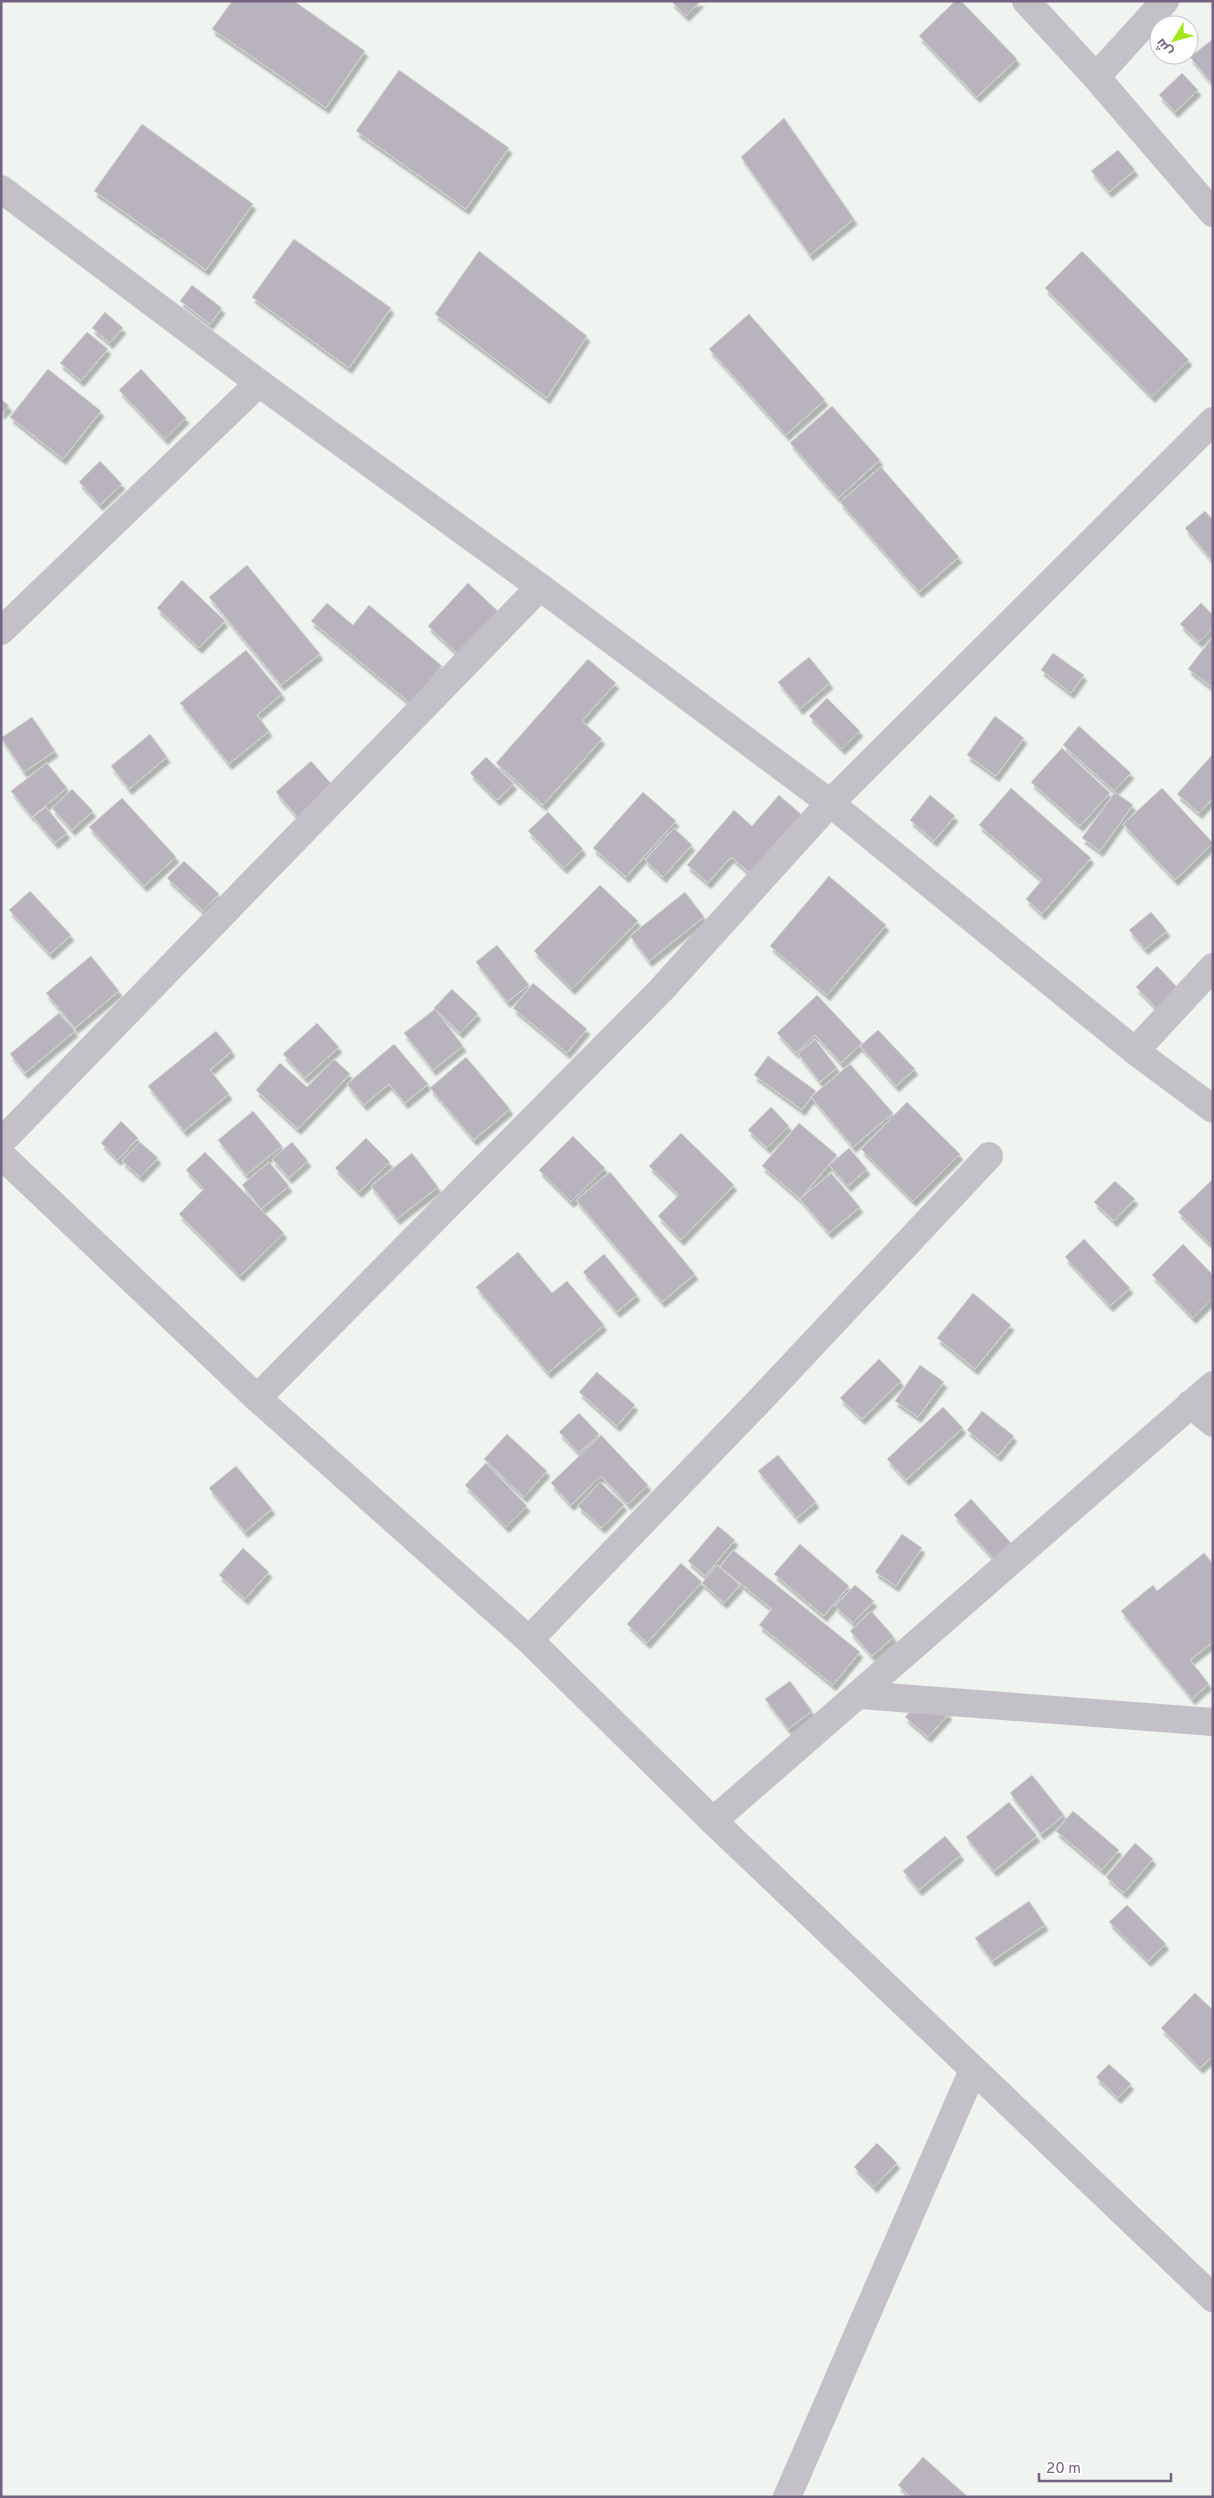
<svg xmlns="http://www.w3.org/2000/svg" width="1214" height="2498" font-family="Overpass,Cairo,sans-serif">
<defs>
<filter id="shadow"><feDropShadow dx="3" dy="5.5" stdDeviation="1" flood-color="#0004"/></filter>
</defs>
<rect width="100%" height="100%" fill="#eff4f0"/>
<g fill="#b8b3bd" stroke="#d2d5d2" filter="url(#shadow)">
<path d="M232 1H294L365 51 326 108 212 29Z"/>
<path d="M671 1H701L686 16Z"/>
<path d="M955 1H961L1017 59 977 97 919 36Z"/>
<path d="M1213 39V85L1190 57Z"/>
<path d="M399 70 509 148 466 209 356 131Z"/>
<path d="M1182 73 1198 90 1175 112 1159 95Z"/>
<path d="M784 118 854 219 810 255 741 157Z"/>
<path d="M142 124 253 204 206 270 94 191Z"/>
<path d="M1118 150 1135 170 1109 192 1091 171Z"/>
<path d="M294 239 391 308 349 368 252 297Z"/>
<path d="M479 251 587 336 547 398 435 314Z"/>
<path d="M1082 251 1189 360 1152 397 1045 288Z"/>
<path d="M192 285 222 308 210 324 180 301Z"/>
<path d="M105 312 123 328 110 343 92 328Z"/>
<path d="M749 314 825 400 786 435 709 349Z"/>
<path d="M87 332 108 349 81 381 60 363Z"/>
<path d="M48 369 101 411 63 459 10 417Z"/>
<path d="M141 369 186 418 165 439 119 390Z"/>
<path d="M1 399 9 406 1 414Z"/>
<path d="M832 406 880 460 838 498 790 443Z"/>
<path d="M100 461 122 484 100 505 79 482Z"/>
<path d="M881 467 959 557 919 592 840 502Z"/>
<path d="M1205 511 1213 520V562L1185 528Z"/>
<path d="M247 565 320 654 281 685 209 597Z"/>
<path d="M182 580 225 621 199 648 157 608Z"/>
<path d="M468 583 501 614 461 657 428 626Z"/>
<path d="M327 603 353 625 369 605 442 666 411 704 311 621Z"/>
<path d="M1201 603 1213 615V628L1199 642 1180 624Z"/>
<path d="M1211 639 1213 640V688L1188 669Z"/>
<path d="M246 650 282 694 257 715 269 731 229 764 180 703Z"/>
<path d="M1053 653 1084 675 1071 693 1041 670Z"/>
<path d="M809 657 830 683 800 709 778 682Z"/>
<path d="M588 659 616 683 582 721 602 739 543 805 496 763Z"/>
<path d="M827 698 860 731 842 749 809 716Z"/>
<path d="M995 716 1024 738 996 776 967 755Z"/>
<path d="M32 717 55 751 24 772 1 738Z"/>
<path d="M1079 726 1131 773 1114 791 1063 745Z"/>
<path d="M150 734 167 757 129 789 111 766Z"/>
<path d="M1062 748 1110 793 1080 826 1031 782Z"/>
<path d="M1213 754V798L1199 813 1177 794Z"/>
<path d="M486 757 514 784 497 800 470 773Z"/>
<path d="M311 761 335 788 299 819 276 792Z"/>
<path d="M47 763 67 788 32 817 11 791Z"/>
<path d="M1011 788 1091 858 1042 914 1026 899 1042 880 979 825Z"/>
<path d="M1162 788 1213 843 1175 880 1123 824Z"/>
<path d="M72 789 93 811 72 830 52 808Z"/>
<path d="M643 792 676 821 626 877 593 848Z"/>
<path d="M1115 792 1133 805 1100 851 1082 838Z"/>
<path d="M779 795 803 816 752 875 731 857 708 883 687 865 734 810 752 826Z"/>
<path d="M930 795 955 816 934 841 910 820Z"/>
<path d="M122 798 176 857 144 886 89 827Z"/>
<path d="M46 807 67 833 55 843 33 817Z"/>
<path d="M548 812 583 849 564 868 528 831Z"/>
<path d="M674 828 692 845 663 877 645 860Z"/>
<path d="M184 861 219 894 203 911 167 878Z"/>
<path d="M829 876 886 925 827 995 770 946Z"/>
<path d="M600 885 638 921 572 989 534 951Z"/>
<path d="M30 891 71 935 50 954 9 910Z"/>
<path d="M685 892 704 917 649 961 630 936Z"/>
<path d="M1151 912 1167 931 1145 949 1129 930Z"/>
<path d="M497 945 529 985 507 1002 476 962Z"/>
<path d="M91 956 119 991 75 1028 46 993Z"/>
<path d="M1157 966 1180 990 1159 1011 1136 987Z"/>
<path d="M533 983 587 1029 567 1053 513 1008Z"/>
<path d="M452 989 478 1014 460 1033 434 1008Z"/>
<path d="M817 995 862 1043 841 1063 815 1035 796 1053 777 1033Z"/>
<path d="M435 1009 463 1046 433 1070 404 1033Z"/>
<path d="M59 1013 75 1031 25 1073 10 1054Z"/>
<path d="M317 1023 339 1047 305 1078 283 1054Z"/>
<path d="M878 1030 915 1069 896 1086 860 1046Z"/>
<path d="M216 1031 232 1051 210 1070 229 1094 184 1131 148 1086Z"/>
<path d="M815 1039 837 1068 820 1082 798 1054Z"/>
<path d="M394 1044 428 1084 405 1103 389 1084 364 1105 347 1084Z"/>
<path d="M768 1056 816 1091 802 1110 754 1075Z"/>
<path d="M466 1057 510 1109 474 1140 430 1088Z"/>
<path d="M334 1059 350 1074 298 1129 256 1090 280 1063 307 1087Z"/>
<path d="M850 1064 893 1113 853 1147 811 1097Z"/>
<path d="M907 1102 960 1154 913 1201 861 1149Z"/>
<path d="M771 1107 789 1126 767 1148 748 1130Z"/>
<path d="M253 1111 282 1146 246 1175 218 1140Z"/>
<path d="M121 1121 138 1138 118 1160 101 1143Z"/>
<path d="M799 1123 837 1155 800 1199 762 1166Z"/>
<path d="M681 1133 734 1185 681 1240 658 1216 679 1195 649 1166Z"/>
<path d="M573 1136 605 1168 571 1202 539 1170Z"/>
<path d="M366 1138 390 1162 359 1192 335 1168Z"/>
<path d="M140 1142 158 1158 140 1177 122 1161Z"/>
<path d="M292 1142 308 1161 289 1178 272 1159Z"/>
<path d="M849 1148 867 1169 848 1186 829 1165Z"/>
<path d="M205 1152 284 1233 240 1276 179 1214 204 1189 186 1170Z"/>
<path d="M412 1153 438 1187 397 1219 371 1186Z"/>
<path d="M269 1162 289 1186 261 1209 242 1185Z"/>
<path d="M610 1172 695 1274 662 1302 576 1200Z"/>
<path d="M831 1173 860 1207 829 1233 800 1199Z"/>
<path d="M1213 1179V1247L1178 1212Z"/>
<path d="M1115 1181 1135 1199 1114 1221 1094 1202Z"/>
<path d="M1084 1239 1130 1288 1110 1306 1065 1257Z"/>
<path d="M1183 1244 1213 1275V1298L1193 1318 1152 1275Z"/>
<path d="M518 1252 552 1293 567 1281 604 1325 548 1373 476 1287Z"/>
<path d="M604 1254 637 1295 617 1312 583 1272Z"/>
<path d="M973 1293 1011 1325 975 1369 937 1338Z"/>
<path d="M879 1359 901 1381 862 1419 840 1398Z"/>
<path d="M920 1365 944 1382 918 1417 895 1401Z"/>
<path d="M597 1372 635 1405 617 1426 579 1392Z"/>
<path d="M943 1407 963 1428 906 1480 887 1459Z"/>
<path d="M982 1411 1014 1436 998 1456 967 1430Z"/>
<path d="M579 1413 599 1434 579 1453 559 1432Z"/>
<path d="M507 1434 547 1471 524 1497 484 1459Z"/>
<path d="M601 1435 648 1485 628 1504 601 1476 571 1505 551 1483Z"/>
<path d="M778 1455 816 1502 797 1518 758 1471Z"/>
<path d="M486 1463 527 1506 506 1527 465 1485Z"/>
<path d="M236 1466 272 1509 245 1532 209 1488Z"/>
<path d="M600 1482 624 1505 602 1528 578 1506Z"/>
<path d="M971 1499 1011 1543 994 1559 954 1515Z"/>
<path d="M718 1526 735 1540 705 1576 688 1561Z"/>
<path d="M902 1534 922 1548 896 1586 875 1572Z"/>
<path d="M800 1544 849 1586 824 1616 774 1574Z"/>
<path d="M243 1548 269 1572 245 1599 219 1575Z"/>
<path d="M733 1550 860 1652 833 1685 759 1625 772 1609 720 1567Z"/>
<path d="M1204 1553 1213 1564V1642L1190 1660 1209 1684 1192 1699 1121 1611 1153 1585 1157 1591Z"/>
<path d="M681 1563 702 1582 647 1643 627 1624Z"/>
<path d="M717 1565 740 1585 724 1603 702 1583Z"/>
<path d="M855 1585 874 1601 853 1623 835 1606Z"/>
<path d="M871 1611 894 1637 872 1656 850 1631Z"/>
<path d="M790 1681 812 1711 788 1729 765 1699Z"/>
<path d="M926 1694 949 1714 928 1737 905 1717Z"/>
<path d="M1032 1775 1064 1815 1041 1834 1010 1793Z"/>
<path d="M1009 1802 1037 1836 994 1871 966 1837Z"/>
<path d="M1073 1811 1119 1850 1102 1870 1056 1831Z"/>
<path d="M945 1836 961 1855 919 1890 903 1871Z"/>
<path d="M1135 1843 1153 1859 1124 1893 1106 1877Z"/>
<path d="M1029 1901 1045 1925 992 1961 975 1938Z"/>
<path d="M1127 1905 1166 1944 1148 1961 1109 1922Z"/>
<path d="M1195 1993 1213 2010V2056L1200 2068 1161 2028Z"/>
<path d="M1109 2064 1131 2084 1118 2098 1096 2077Z"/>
<path d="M877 2143 897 2163 874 2187 854 2167Z"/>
<path d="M923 2457 968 2497H911L898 2485Z"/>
</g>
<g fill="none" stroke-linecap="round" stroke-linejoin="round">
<g stroke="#c4c0c7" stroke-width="28">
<path d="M1026 1 1096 77 1213 213"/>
<path d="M1096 77 1165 1"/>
<path d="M1 189 259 383 540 587 830 803 1135 1051 1213 1109"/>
<path d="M1 631 259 383"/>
<path d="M1135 1051 1213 967"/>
<path d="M1 1142 540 587"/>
<path d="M1 1155 257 1398 529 1640 713 1821 1213 2298"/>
<path d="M257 1398 661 990 830 803 1213 421"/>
<path d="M1190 1404 1213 1423"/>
<path d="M529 1640 762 1398 989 1156"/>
<path d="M860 1695 1213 1722"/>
<path d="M713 1821 1213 1385"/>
<path d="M787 2497 973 2070"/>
</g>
</g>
<rect width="1214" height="2498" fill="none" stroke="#736281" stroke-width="5"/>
<g transform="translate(1174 40) rotate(233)"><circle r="24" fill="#ffffff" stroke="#c7c0cd"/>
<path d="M0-4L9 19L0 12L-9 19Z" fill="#a4e61d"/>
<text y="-8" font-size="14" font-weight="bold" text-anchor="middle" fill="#736281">ش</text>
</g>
<path d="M1039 2473v8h132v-8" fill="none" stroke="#736281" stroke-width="2.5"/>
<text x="1046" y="2473" font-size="15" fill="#736281" stroke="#ffffff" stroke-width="4" paint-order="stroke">20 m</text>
</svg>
